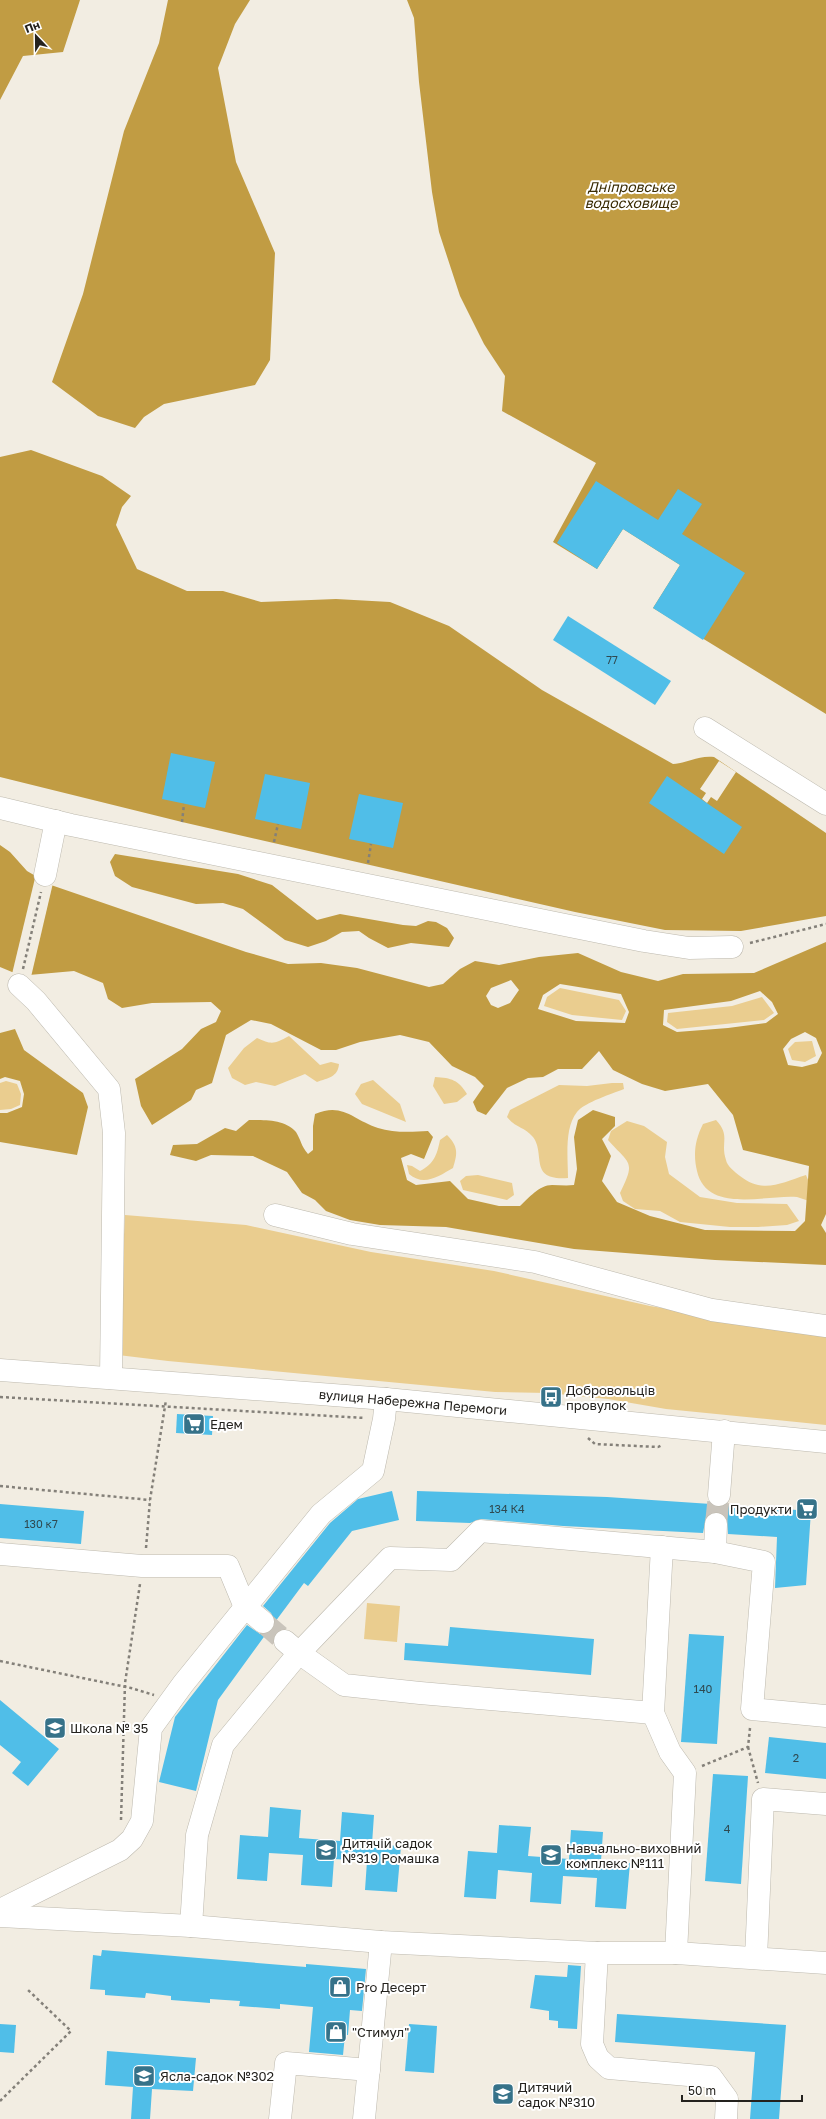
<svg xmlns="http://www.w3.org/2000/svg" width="826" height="2119" font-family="'Golos Text',sans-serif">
<rect width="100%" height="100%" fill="#f2ede2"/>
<g fill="#eacd8f">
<path d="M560 988 619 1000 626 1011 622 1020 572 1015 544 1006 547 997Z"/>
<path d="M762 997 774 1013 764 1020 677 1029 667 1022 668 1013 732 1006Z"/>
<path d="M289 1036 320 1065 331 1062 339 1064C338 1077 328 1078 317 1082L305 1074 275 1086 256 1082 245 1085 232 1078 228 1068 244 1048 257 1038C272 1045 274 1044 289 1036Z"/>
<path d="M812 1041 816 1056 805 1062 792 1060 788 1049 795 1042Z"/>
<path d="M435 1077C452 1078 458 1080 467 1094L457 1102 444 1104 433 1086Z"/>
<path d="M373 1080 400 1104 406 1122 362 1104 355 1094 361 1084Z"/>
<path d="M6 1081 17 1084 21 1094 20 1105 11 1109 0 1110V1083Z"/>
<path d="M612 1083H623L624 1089C612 1094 585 1102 577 1112 564 1128 568 1159 568 1178 528 1181 546 1154 533 1137 524 1126 517 1129 507 1117L510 1110 559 1085 587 1086Z"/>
<path d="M716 1120C731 1136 720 1142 726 1160 727 1166 735 1172 740 1176 763 1194 781 1183 806 1175L811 1187 809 1201C805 1200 801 1198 797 1197 768 1194 707 1215 697 1171 693 1154 695 1140 703 1124Z"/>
<path d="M627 1121 644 1126 667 1142 665 1157 669 1174 700 1197 737 1203 787 1204 799 1221 787 1225 758 1227H730L680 1222 660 1211 635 1209 623 1201 620 1193C636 1160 630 1165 608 1140L611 1131Z"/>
<path d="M447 1135C458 1146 458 1153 453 1168 439 1176 424 1187 409 1174L407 1165 412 1166 420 1171C434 1164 437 1155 440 1140Z"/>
<path d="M478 1175 512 1183 514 1195 507 1200 463 1190 460 1181 466 1176Z"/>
<path d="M125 1215 246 1225 371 1252 494 1271 650 1306 826 1335V1425L666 1409 608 1399 548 1393 495 1392 168 1361 118 1355Z"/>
<path d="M367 1603 400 1606 397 1642 364 1639Z"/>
</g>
<g fill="#c19c43" fill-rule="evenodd">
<path d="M0 0H80L63 52 23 56 0 100Z"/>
<path d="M168 0H250L235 24 218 68 236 162 275 253 270 360 255 385 164 404 144 417 135 428 98 416 52 382 83 294 124 131 159 43Z"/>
<path d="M407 0H826V714L653 608 680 565 623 529 597 569 553 542 596 463 502 411 505 376 484 344 460 296 439 232 432 192 419 82 414 18Z"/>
<path d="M31 450 102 476 131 496 122 507 116 525 137 569 187 591H223L261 602 336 599 390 602 449 626 542 690 673 764C688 763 699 755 714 757L826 833V916L741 931 665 930 575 912 182 822 0 777V457Z"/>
<path d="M0 845 10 852 27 871 51 885 246 952 288 964 321 963 357 968 429 987 443 984 460 969 475 961 499 965 539 957 578 953 621 972 658 981 683 974 754 973 826 942V1214L821 1225 826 1233V1265L715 1260 574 1249 446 1227 380 1225 350 1220 326 1211 315 1200 302 1193 287 1172 253 1156 211 1155 196 1161 170 1155 173 1145 197 1144 225 1128 236 1131 249 1120C264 1120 285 1119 296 1132 301 1140 301 1146 308 1154L313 1150V1126L315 1114C343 1102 353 1120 378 1128 393 1133 412 1132 428 1131L433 1137 424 1159 411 1154 401 1158 407 1180 416 1185 450 1181 468 1199 499 1206H520C529 1198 539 1185 552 1185 559 1185 566 1186 574 1185L577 1169 574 1137 578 1120 593 1110 615 1117V1126L602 1139 611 1156 602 1181 617 1202 650 1216 705 1230 795 1231 805 1221 809 1166 743 1150 733 1115 708 1084 665 1091 642 1084 613 1070 599 1051 582 1069H558L543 1077 528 1078 507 1088 486 1115 477 1111 473 1102 484 1086 475 1077 452 1066 429 1042 400 1035 360 1042 336 1050H321L271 1024 251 1020 226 1035 212 1083 196 1090 191 1100 152 1125 141 1106 135 1079 182 1049 201 1029 216 1022 221 1011 211 1002 152 1003 122 1008 108 999 103 983 74 971 29 975 12 972 0 967ZM511 980 519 990 510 1003 498 1008 491 1005 486 996 491 988ZM560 984 621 994 629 1012 625 1023 576 1021 538 1009 543 995ZM760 991 772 1002 778 1014 766 1023 728 1028 677 1032 663 1025 664 1010 731 1001ZM805 1032 816 1038 822 1053 817 1063 802 1067 788 1065 783 1049 791 1039Z"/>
<path d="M115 854 238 874 272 885 317 920 340 914 403 925 416 926 428 921 436 922 447 928 454 938 449 947 411 943 388 948 369 938 359 931 342 932 326 941 308 947 285 940 243 909 223 903 196 904 132 887 115 876 110 862Z"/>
<path d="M15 1029 24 1050 83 1093 88 1107 77 1155 0 1142V1113H7L22 1107 24 1094 20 1081 5 1077 0 1079V1033Z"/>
</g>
<g fill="#f2ede2">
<path d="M719 761 736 772 717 801 711 797 707 803 702 799 706 793 700 789Z"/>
<path d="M36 874 53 883 31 977 12 974Z"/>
</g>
<g fill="#50bee8">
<path d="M596 481 658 520 678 489 702 504 682 534 745 573 703 640 653 608 680 565 623 529 597 569 557 543Z"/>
<path d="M568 616 671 681 655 705 553 640Z"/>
<path d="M171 753 215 762 205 808 162 799Z"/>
<path d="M265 774 310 783 301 829 255 819Z"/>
<path d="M667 776 742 827 724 854 649 803Z"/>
<path d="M359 794 403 803 393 848 349 839Z"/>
<path d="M177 1414 213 1416 212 1435 176 1433Z"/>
<path d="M392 1491 399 1520 352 1531 308 1586 304 1583 275 1622 271 1613 263 1606 330 1523 358 1499Z"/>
<path d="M417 1491 607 1497 711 1504 718 1507 726 1505 811 1511 806 1585 775 1588 777 1537 728 1534 727 1519 723 1514 717 1512 711 1513 706 1517 703 1533 563 1526 481 1519 470 1523 416 1521Z"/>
<path d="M0 1504 84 1511 81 1544 0 1538Z"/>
<path d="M247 1625 260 1634H266L218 1700 196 1791 159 1782 175 1717Z"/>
<path d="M450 1627 594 1639 591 1675 404 1660 405 1643 448 1646Z"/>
<path d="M689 1634 724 1636 717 1744 681 1742Z"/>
<path d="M0 1700 59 1749 28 1786 12 1773 21 1762 0 1745Z"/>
<path d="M769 1737 826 1743V1779L765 1773Z"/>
<path d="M713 1774 748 1776 741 1884 705 1881Z"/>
<path d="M270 1807 301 1810 299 1838 340 1841 342 1812 374 1815 372 1844 401 1846 397 1892 365 1890 367 1861 334 1859 332 1887 301 1885 303 1855 269 1853 267 1881 237 1879 240 1835 268 1837Z"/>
<path d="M499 1825 531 1827 528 1856 569 1859 571 1830 603 1832 601 1861 630 1863 626 1909 595 1907 597 1878 563 1876 561 1904 530 1902 532 1873 498 1870 496 1899 464 1897 468 1851 497 1853Z"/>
<path d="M102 1950 306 1967V1964L366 1969 362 2011 350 2010 348 2035H345L343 2055 309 2052 313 2007 280 2004V2009L239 2006 240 2001 210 1999V2003L171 2000V1996L146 1993 145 1998 105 1995V1990L90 1989 93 1955 101 1956Z"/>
<path d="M568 1965 581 1966 577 2029 558 2028V2021L549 2020V2011L530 2008 535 1975 567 1977Z"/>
<path d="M617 2014 786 2025 779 2119H750L755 2052 615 2042Z"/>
<path d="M0 2024 16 2025 14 2053 0 2052Z"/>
<path d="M409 2024 437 2026 434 2073 405 2071Z"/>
<path d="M107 2051 196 2058 193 2091 152 2089 150 2119H131L133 2087 105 2085Z"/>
</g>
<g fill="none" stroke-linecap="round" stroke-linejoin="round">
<g stroke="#c9c4bb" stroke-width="22" stroke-dasharray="22 11" stroke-linecap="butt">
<path d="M716 1524 719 1495"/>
<path d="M263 1622 285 1641"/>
</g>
<g stroke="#bdb9ae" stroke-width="23">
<g id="minor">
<path d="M705 728 826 804"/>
<path d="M0 808 71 825 644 941 689 948 732 947"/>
<path d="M45 875 56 821"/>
<path d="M19 985 36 1001 109 1089 114 1133 111 1378"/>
<path d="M275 1215 352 1234 535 1262 712 1310 826 1326"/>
<path d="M719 1495 724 1431"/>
<path d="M662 1547 653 1713 670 1752 685 1773 676 1953"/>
<path d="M715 1552 716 1524"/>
<path d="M0 1554 142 1566H228L245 1607 263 1622"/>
<path d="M285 1641 299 1653 390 1558 451 1560 480 1531 715 1552 764 1562 752 1709 826 1716"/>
<path d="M0 1910 120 1850 132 1839 142 1821 151 1728 183 1684 321 1514 373 1471 384 1419 386 1399"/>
<path d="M0 1916 191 1926 381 1942 597 1953H676L826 1963"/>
<path d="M191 1926 197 1835 223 1745 299 1653 344 1685 420 1693 653 1713"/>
<path d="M597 1953 592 2044 598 2058 609 2068 711 2077 727 2099 726 2119"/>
<path d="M756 1958 763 1799 826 1804"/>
<path d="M280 2119 286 2063 369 2070"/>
<path d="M364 2119 381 1942"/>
</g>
</g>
<g stroke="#bdb9ae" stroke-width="23">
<path id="major" d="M0 1370 386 1399 826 1442"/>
</g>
<g stroke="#848079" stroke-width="2.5" stroke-dasharray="3 3" stroke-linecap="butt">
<path d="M182 822 184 804"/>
<path d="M274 842 278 824"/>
<path d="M368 863 371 844"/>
<path d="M750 943 826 924"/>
<path d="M23 969 41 892"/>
<path d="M0 1397 365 1418"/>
<path d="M588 1438 595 1444 658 1447 662 1445"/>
<path d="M0 1486 150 1500"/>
<path d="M146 1548 150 1500 166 1400"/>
<path d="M0 1661 131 1688 154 1695"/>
<path d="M748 1747 758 1783"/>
<path d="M702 1766 748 1747 750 1728"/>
<path d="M121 1820 125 1683 140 1584"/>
<path d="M0 2101 71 2031 27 1989"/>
</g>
<use href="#minor" stroke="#fff" stroke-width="22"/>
<use href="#major" stroke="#fff" stroke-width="22"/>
</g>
<defs>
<g id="bus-square" transform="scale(1.15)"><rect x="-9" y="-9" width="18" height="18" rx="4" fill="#367289" stroke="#fff"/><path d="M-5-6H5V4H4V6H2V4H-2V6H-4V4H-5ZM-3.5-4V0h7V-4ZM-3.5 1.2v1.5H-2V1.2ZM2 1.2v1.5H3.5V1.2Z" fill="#fff"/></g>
<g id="supermarket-square" transform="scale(1.15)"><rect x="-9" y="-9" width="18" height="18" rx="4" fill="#367289" stroke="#fff"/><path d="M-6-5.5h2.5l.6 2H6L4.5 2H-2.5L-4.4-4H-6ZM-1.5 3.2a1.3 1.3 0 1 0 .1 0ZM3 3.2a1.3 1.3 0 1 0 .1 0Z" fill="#fff"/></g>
<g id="school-square" transform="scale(1.15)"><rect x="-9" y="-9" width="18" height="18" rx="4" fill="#367289" stroke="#fff"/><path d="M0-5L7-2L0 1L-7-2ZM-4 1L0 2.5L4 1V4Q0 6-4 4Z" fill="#fff"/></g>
<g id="shop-square" transform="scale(1.15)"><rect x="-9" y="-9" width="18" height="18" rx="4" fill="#367289" stroke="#fff"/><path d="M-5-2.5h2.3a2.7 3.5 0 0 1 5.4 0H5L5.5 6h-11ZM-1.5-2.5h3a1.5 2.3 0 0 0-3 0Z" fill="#fff"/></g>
</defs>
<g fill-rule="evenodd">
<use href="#bus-square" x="551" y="1397"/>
<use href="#supermarket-square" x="194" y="1424"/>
<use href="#supermarket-square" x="807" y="1509"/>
<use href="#school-square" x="55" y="1728"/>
<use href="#school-square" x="326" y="1850"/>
<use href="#school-square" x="551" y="1855"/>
<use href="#shop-square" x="340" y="1987"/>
<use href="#shop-square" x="336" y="2032"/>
<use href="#school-square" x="144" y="2076"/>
<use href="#school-square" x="503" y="2094"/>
</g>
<g text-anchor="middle" stroke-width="4" stroke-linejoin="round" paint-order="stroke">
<g font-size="11" fill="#2f4950">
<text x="612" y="664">77</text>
<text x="507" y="1513">134 К4</text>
<text x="41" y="1528">130 к7</text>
<text x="703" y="1693">140</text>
<text x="796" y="1762">2</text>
<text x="727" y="1833">4</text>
</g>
<g font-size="13" fill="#24221e" stroke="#fff" text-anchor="start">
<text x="566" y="1395">Добровольців<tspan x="566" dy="15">провулок</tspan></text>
<text x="210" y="1429">Едем</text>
<text x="792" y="1514" text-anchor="end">Продукти</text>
<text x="70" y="1733">Школа № 35</text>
<text x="342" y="1848">Дитячій садок<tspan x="342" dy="15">№319 Ромашка</tspan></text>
<text x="566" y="1853">Навчально-виховний<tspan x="566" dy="15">комплекс №111</tspan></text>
<text x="356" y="1992">Pro Десерт</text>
<text x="352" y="2037">"Стимул"</text>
<text x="160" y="2081">Ясла-садок №302</text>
<text x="518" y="2092">Дитячий<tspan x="518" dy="15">садок №310</tspan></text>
</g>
<g font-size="13" fill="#24221e" stroke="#fff">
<text transform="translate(413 1402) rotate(5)" y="5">вулиця Набережна Перемоги</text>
</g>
<g font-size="14" font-style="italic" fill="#3a2b03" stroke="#fff">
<text x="631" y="192">Дніпровське<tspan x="631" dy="16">водосховище</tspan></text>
</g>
</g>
<g transform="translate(36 36) rotate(338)" stroke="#ffffff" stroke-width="3" paint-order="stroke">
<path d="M0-3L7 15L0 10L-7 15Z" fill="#24221e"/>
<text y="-6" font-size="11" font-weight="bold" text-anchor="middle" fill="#24221e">Пн</text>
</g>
<path d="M682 2095v6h120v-6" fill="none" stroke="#24221e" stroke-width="2"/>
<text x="688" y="2095" font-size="12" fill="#24221e" stroke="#ffffff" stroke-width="3" paint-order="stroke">50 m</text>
</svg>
